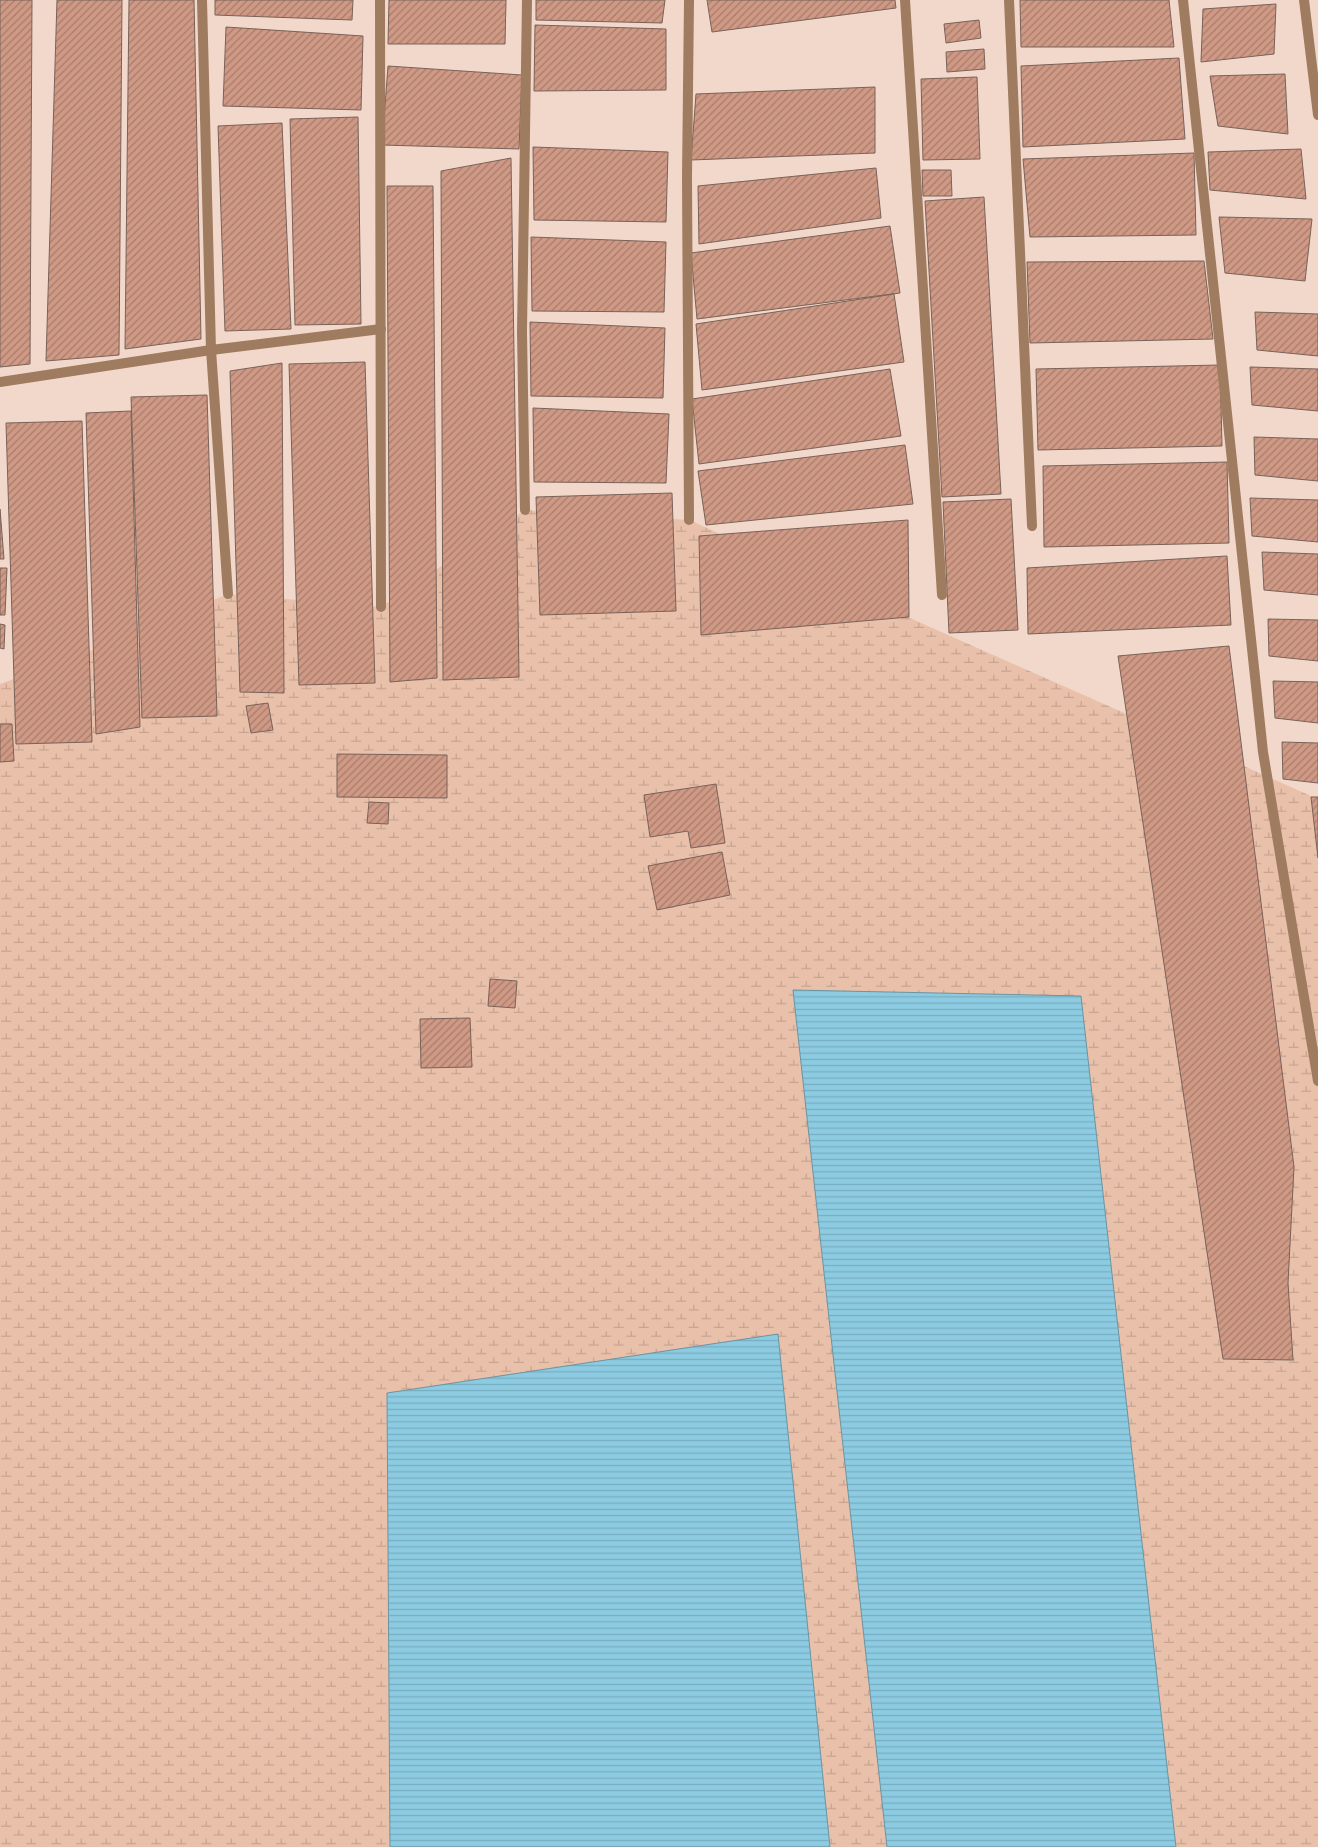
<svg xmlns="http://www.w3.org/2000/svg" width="1318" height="1847" font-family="'Source Serif 4',serif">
<defs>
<pattern id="wetland-marsh" width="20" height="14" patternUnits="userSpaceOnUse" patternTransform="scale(1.25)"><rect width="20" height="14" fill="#e9c0aa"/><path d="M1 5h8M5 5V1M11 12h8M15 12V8" fill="none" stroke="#c7a491"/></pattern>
<pattern id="water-rules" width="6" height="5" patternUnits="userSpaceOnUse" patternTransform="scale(1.25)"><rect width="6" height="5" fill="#8ccbe1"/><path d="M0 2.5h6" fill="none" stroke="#78adc0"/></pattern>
<pattern id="building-hatch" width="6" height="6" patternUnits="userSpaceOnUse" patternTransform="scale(1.25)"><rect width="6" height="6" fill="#cf9985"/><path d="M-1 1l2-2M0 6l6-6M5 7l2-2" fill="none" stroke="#a77c6b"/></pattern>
</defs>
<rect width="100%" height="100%" fill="#f2d8cb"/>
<path fill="url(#wetland-marsh)" d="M525 510 689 520 1318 799V1847H0V684L85 653 228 594 381 607Z"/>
<g fill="url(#water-rules)" stroke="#6b94a2">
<path d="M793 990 1081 996 1176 1847H887Z"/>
<path d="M778 1334 830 1847H390L387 1393Z"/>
</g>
<g fill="url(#building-hatch)" stroke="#796259">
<path d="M0 0H32L30 364 0 367Z"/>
<path d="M57 0H122L119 355 46 361Z"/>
<path d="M129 0H194L201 339 125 349Z"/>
<path d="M215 0H353L352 20 215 15Z"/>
<path d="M389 0H506L505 44H388Z"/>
<path d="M536 0H665L662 23 536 20Z"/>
<path d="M707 0H895L896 8 712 32Z"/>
<path d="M1020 0H1169L1174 47H1021Z"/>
<path d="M1276 4 1274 54 1201 62 1203 9Z"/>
<path d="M979 20 981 38 946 43 944 24Z"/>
<path d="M535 25 666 29V90L534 91Z"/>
<path d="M226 27 363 36 361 110 223 106Z"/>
<path d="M984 49 985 69 947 72 946 52Z"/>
<path d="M1179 58 1185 139 1023 147 1021 66Z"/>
<path d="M388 66 522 75 519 149 382 145Z"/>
<path d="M1285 74 1288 134 1218 126 1210 76Z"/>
<path d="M977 77 980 159 923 160 921 79Z"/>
<path d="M875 87V153L691 160 696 94Z"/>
<path d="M358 117 361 324 295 325 290 119Z"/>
<path d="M282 123 291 329 225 331 218 126Z"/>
<path d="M533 147 668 152 666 222 534 220Z"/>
<path d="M1301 149 1306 199 1210 190 1208 152Z"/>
<path d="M1194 153 1196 235 1030 237 1023 159Z"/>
<path d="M511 158 519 677 443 680 441 171Z"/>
<path d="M876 168 881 218 699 244 698 186Z"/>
<path d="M922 170H951L952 196H923Z"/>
<path d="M387 186H433L437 678 390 682Z"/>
<path d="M984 197 1001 494 942 497 925 201Z"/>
<path d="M1219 217 1312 219 1305 281 1225 273Z"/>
<path d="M890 226 900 293 697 319 691 253Z"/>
<path d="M531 237 666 242 664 312 532 311Z"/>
<path d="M1204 261 1213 339 1030 343 1027 262Z"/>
<path d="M894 294 904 362 702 390 696 324Z"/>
<path d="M1255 312 1318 314V356L1257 350Z"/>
<path d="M530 322 665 328 663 398 531 396Z"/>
<path d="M365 362 375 683 299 685 289 364Z"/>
<path d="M282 363 284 693 240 692 230 371Z"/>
<path d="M1220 365 1222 446 1038 450 1036 369Z"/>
<path d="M1250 367 1318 369V411L1252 405Z"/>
<path d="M890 369 901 436 699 464 692 399Z"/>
<path d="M207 395 217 716 142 718 131 397Z"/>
<path d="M533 408 669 414 666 483 534 482Z"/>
<path d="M131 411 140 727 96 734 86 413Z"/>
<path d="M82 421 92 742 16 744 6 423Z"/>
<path d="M1254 437 1318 439V481L1255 475Z"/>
<path d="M905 445 913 504 706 525 698 471Z"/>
<path d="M1227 462 1229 543 1044 547 1043 466Z"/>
<path d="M672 493 676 611 540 615 536 497Z"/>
<path d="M1250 498 1318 500V542L1252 536Z"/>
<path d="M1011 499 1018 630 949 633 943 502Z"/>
<path d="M0 509 4 559H0Z"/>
<path d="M908 520 909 617 701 635 699 536Z"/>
<path d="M1262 552 1318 554V595L1264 590Z"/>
<path d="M1227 556 1231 625 1028 634 1027 568Z"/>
<path d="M0 568H7L5 615H0Z"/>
<path d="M1268 619 1318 620V661L1269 656Z"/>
<path d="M0 624 5 625 4 649 0 648Z"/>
<path d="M1229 646 1294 1167 1288 1283 1293 1360 1223 1359 1118 656Z"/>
<path d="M1273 681 1318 682V723L1275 718Z"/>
<path d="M268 703 273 730 251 733 246 706Z"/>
<path d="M0 724H12L14 761 0 762Z"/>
<path d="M1282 742 1318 743V783L1283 779Z"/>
<path d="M337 754 447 755V798L337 797Z"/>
<path d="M716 784 725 843 691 848 688 831 650 837 644 795Z"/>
<path d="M1311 797H1318V858Z"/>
<path d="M369 802 389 803 388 824 367 823Z"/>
<path d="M722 852 730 895 657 910 648 866Z"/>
<path d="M490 979 517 981 515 1008 488 1006Z"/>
<path d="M470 1018 472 1067 421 1068 420 1019Z"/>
</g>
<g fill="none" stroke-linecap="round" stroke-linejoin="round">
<g stroke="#9f7b60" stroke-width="10">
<path d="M202 0 211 350 228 594"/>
<path d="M380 0 381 607"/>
<path d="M689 0 687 177 689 520"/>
<path d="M905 0 942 595"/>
<path d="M1009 0 1032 526"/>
<path d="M1183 0 1263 752 1318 1081"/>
<path d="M1304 0 1318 115"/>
<path d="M0 382 211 350 381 329"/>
<path d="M525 510 522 332 527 0"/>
</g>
</g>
</svg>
